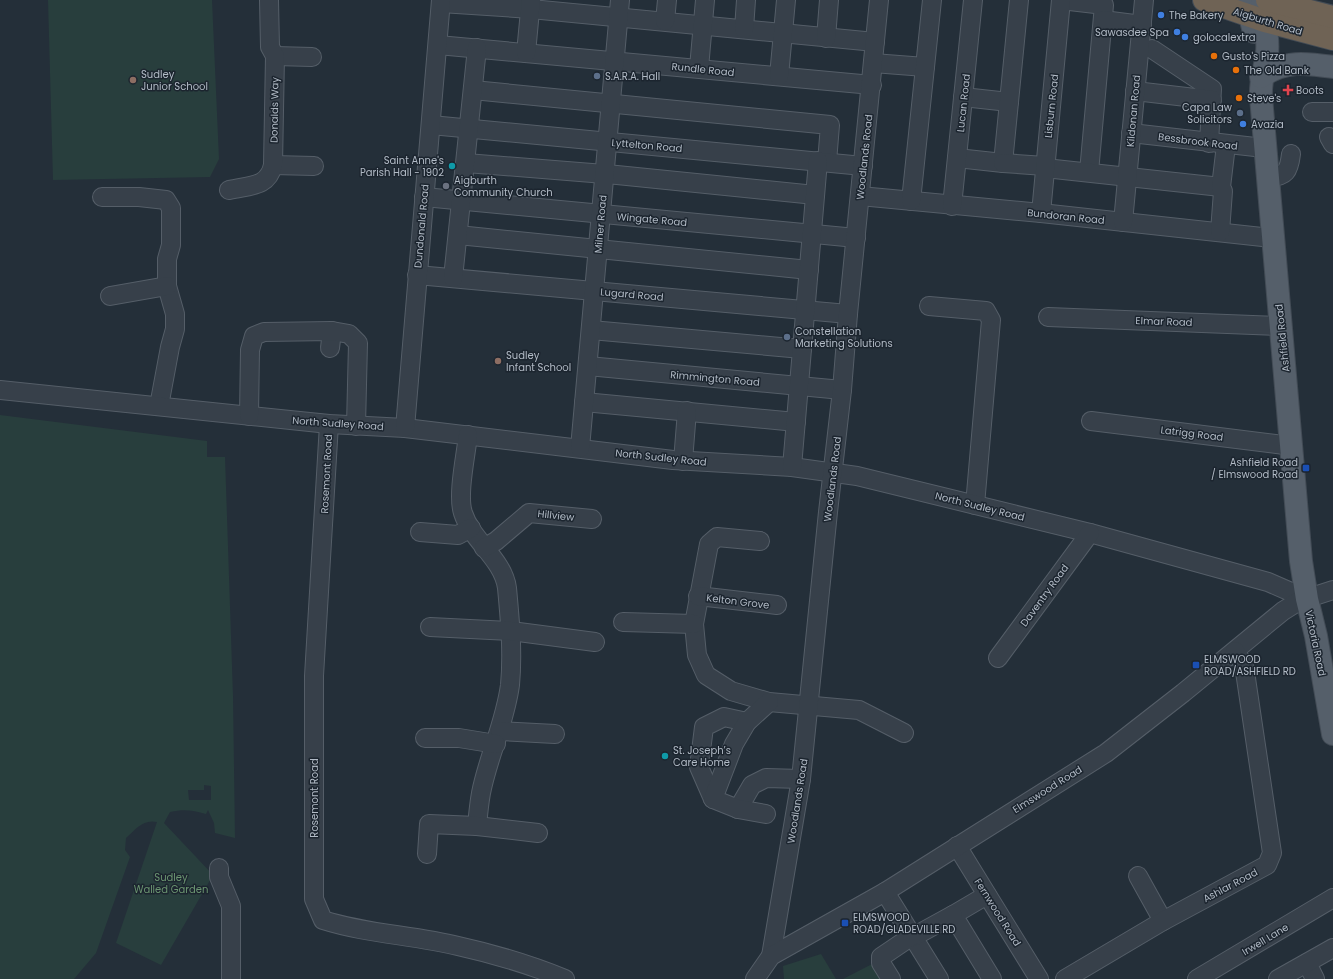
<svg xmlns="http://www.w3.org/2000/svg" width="1333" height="979" font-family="Poppins,sans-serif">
<rect width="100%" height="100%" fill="#242f39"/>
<g fill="#283e3d" fill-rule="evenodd">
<path d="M48 0H212L219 159 210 177 53 180Z"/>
<path d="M0 415 207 441V457H225L233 696 235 838 215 833 214 823 208 810 206 814C193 810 183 809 170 812L164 823 213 875 161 965 116 943 157 822C143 819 136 829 126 838L125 850 130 857 96 953 74 979H0ZM204 785 211 786V800H189L188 790H204Z"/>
<path d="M821 954 836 979H784L783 966Z"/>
<path d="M876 962 886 979H843Z"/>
</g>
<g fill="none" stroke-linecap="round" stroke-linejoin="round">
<g stroke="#555e68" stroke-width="20">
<g id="minor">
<path d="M1061 0 1104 5 1089 172"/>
<path d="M441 3 531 9 875 42"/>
<path d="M1103 20 1142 25"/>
<path d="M665 21 667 0"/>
<path d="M744 29 746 0"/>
<path d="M826 38 829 0"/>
<path d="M438 45 872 85"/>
<path d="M1152 49 1212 89 1209 143"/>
<path d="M526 53 531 0"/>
<path d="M275 56 312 57"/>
<path d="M873 63 925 67"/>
<path d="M699 68 705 0"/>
<path d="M779 76 786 0"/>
<path d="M473 90 830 125 827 162"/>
<path d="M1135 91 1212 100"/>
<path d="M963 97 1009 102"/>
<path d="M1312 112H1333"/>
<path d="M431 125 863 166"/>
<path d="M1131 133 1264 148"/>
<path d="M1329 137 1333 144"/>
<path d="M957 158 1003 163 1019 0"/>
<path d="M466 163 617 175 815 195"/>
<path d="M1003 163 1045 166"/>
<path d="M273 165 314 166"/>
<path d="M1045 168 1221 187"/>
<path d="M1268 177C1286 177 1289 171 1291 154"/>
<path d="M229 190C249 185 268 188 273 165L275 56 270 47 269 0"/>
<path d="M860 196 1041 213 1272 238"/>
<path d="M102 197H139L166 200 171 208V245L167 259V286L175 314V329L170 347 159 406"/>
<path d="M424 197 856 238"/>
<path d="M911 201 932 0"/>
<path d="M952 206 973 0"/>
<path d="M1041 213 1061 0"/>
<path d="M1123 222 1144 0"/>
<path d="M1220 232 1223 191 1221 187 1226 145"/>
<path d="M458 235 809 270"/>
<path d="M417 275 848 314"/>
<path d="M453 278 477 48"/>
<path d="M110 296 167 286"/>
<path d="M929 306 986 311 991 320 975 505"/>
<path d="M1048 317 1281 326"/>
<path d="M591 330 802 349"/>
<path d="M330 348 332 331"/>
<path d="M588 366 842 390"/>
<path d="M0 390 329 424 405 428 673 460 792 467 857 476 1090 533 1268 582 1307 599"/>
<path d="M584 402 796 422"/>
<path d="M249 416 250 350 254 336 264 332 332 331 349 334 358 343 356 426"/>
<path d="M1091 421 1292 446"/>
<path d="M329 424 314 676V899L323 920C367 934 413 935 458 946 494 954 531 965 565 979"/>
<path d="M405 428 441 0"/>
<path d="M468 435C466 455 457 495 463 513 472 541 503 559 507 588 510 620 513 653 510 685 505 723 488 757 481 793 479 804 478 815 477 826"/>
<path d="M580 448 620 0"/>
<path d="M683 461 687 411"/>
<path d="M792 467 818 161"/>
<path d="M420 532 458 535 471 528"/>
<path d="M760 541 717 537 709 544 694 624 697 655 706 675 731 691 769 702 859 710 904 733"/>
<path d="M484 548 496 541 529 513 592 519"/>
<path d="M698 596 777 605"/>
<path d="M623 622 694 624"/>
<path d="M430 627 511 631 595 642"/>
<path d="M998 658 1090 533"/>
<path d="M500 731 555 734"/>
<path d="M425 738H459L496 744"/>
<path d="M713 799 699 767 704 727 724 717 747 722"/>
<path d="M738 809 752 785 766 778 801 779"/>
<path d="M766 814 738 809 713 799 734 744 747 722 769 702"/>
<path d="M957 846 1039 979"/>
<path d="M427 854 429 824 477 826 538 833"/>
<path d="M219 868V877L231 906V979"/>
<path d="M1138 876 1163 921"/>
<path d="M885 892 939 979"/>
<path d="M987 895 953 915 992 979"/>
<path d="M913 937 953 915"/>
<path d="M771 956 801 779 828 512 842 390 848 314 879 0"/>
<path d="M1307 963 1315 979"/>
<path d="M755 979 771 956 885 892 1106 753 1183 693 1283 611 1299 601 1333 590"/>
<path d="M891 979 881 963V957L912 936"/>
<path d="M1065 979 1163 921 1267 865 1272 853 1244 665 1235 651"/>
<path d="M1197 979 1333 898"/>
<path d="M1278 979 1333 948"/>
</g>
</g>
<g stroke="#434c56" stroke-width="24">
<g id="major">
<path d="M1246 0 1254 32"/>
<path d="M1262 3C1264 19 1269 37 1267 53 1265 69 1260 80 1261 97L1301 561 1307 599 1316 636 1333 734"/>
<path d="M1261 77C1284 60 1307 63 1333 67"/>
</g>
</g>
<g stroke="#424b55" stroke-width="24">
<g id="highway">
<path d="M1204 0 1265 21 1333 39"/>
<path d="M1267 0 1333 17"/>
</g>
</g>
<use href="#minor" stroke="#37404a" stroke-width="18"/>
<use href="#major" stroke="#555f6a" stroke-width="22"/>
<use href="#highway" stroke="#6f6355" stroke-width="22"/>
</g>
<g fill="#3f7fe0" stroke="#1c252f" stroke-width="1.5">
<circle cx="1161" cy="15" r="4"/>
<circle cx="1177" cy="32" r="4"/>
<circle cx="1185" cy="37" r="4"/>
<circle cx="1243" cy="124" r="4"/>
</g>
<g fill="#e8710a" stroke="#1c252f" stroke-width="1.5">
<circle cx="1214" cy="56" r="4"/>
<circle cx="1236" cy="70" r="4"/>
<circle cx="1239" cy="98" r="4"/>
</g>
<g fill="#5c6f8a" stroke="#1c252f" stroke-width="1.5">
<circle cx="597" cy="76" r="4"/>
<circle cx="1240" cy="113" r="4"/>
<circle cx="787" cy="337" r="4"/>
</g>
<g fill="#8d6e63" stroke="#1c252f" stroke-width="1.5">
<circle cx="133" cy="80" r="4"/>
<circle cx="498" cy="361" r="4"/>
</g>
<path fill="#e0444e" stroke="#1c252f" stroke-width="1.5" d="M1286 84h4v4h4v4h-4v4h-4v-4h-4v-4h4z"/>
<g fill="#0f9aa8" stroke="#1c252f" stroke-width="1.5">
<circle cx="452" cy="166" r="4"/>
<circle cx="665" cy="756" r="4"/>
</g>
<circle fill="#6b7280" stroke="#1c252f" stroke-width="1.5" cx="446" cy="186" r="4"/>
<g fill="#1a4fb4" stroke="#1c252f" stroke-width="1.5">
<rect x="1302" y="464" width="8" height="8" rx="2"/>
<rect x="1192" y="661" width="8" height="8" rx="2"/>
<rect x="841" y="919" width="8" height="8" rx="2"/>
</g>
<g text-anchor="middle" stroke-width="3" stroke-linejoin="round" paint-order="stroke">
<g font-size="10" fill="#b2bbc6" stroke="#1c252f" text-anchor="start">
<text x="1169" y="19">The Bakery</text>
<text x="1169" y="36" text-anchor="end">Sawasdee Spa</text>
<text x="1193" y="41">golocalextra</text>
<text x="1222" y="60">Gusto's Pizza</text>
<text x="1244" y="74">The Old Bank</text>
<text x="141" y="78">Sudley<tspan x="141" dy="12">Junior School</tspan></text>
<text x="605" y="80">S.A.R.A. Hall</text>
<text x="1296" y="94">Boots</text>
<text x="1247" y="102">Steve's</text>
<text x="1232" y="111" text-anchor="end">Capa Law<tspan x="1232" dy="12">Solicitors</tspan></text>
<text x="1251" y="128">Avazia</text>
<text x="444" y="164" text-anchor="end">Saint Anne's<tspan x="444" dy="12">Parish Hall - 1902</tspan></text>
<text x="454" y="184">Aigburth<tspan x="454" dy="12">Community Church</tspan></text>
<text x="795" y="335">Constellation<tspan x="795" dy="12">Marketing Solutions</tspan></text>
<text x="506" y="359">Sudley<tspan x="506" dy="12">Infant School</tspan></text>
<text x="1298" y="466" text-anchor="end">Ashfield Road<tspan x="1298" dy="12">/ Elmswood Road</tspan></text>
<text x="1204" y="663">ELMSWOOD<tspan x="1204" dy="12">ROAD/ASHFIELD RD</tspan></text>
<text x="673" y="754">St. Joseph’s<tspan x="673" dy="12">Care Home</tspan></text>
<text x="853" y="921">ELMSWOOD<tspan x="853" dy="12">ROAD/GLADEVILLE RD</tspan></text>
</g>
<g font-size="10" fill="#b2bbc6" stroke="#1c252f">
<text transform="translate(1268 21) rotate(17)" y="4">Aigburth Road</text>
<text transform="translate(703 69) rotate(6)" y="4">Rundle Road</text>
<text transform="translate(963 103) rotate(-84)" y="4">Lucan Road</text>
<text transform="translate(1051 106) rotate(-84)" y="4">Lisburn Road</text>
<text transform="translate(274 110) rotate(-89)" y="4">Donalds Way</text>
<text transform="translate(1133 111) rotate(-85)" y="4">Kildonan Road</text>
<text transform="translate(1198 141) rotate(7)" y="4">Bessbrook Road</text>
<text transform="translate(647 145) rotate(5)" y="4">Lyttelton Road</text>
<text transform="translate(864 157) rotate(-84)" y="4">Woodlands Road</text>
<text transform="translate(1066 216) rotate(6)" y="4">Bundoran Road</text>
<text transform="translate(652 219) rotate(5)" y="4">Wingate Road</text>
<text transform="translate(600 224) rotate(-85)" y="4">Milner Road</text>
<text transform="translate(421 226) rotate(-85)" y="4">Dundonald Road</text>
<text transform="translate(632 294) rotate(5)" y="4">Lugard Road</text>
<text transform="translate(1164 321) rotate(2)" y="4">Elmar Road</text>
<text transform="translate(1282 338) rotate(-96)" y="4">Ashfield Road</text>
<text transform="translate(715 378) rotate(5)" y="4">Rimmington Road</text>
<text transform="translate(338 423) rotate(4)" y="4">North Sudley Road</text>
<text transform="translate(1192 433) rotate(7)" y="4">Latrigg Road</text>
<text transform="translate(661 457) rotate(6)" y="4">North Sudley Road</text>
<text transform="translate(326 474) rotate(-87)" y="4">Rosemont Road</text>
<text transform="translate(832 479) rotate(-83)" y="4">Woodlands Road</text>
<text transform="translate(980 506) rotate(14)" y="4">North Sudley Road</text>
<text transform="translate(556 515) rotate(6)" y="4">Hillview</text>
<text transform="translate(1044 595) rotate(-54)" y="4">Daventry Road</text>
<text transform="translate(738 601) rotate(7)" y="4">Kelton Grove</text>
<text transform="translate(1316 643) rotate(78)" y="4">Victoria Road</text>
<text transform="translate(1047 789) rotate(-32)" y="4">Elmswood Road</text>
<text transform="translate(314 798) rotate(-90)" y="4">Rosemont Road</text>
<text transform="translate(797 801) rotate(-81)" y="4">Woodlands Road</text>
<text transform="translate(1230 885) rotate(-28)" y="4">Ashlar Road</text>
<text transform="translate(998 912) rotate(58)" y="4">Fernwood Road</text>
<text transform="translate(1265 939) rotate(-31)" y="4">Irwell Lane</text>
</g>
<g font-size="10" fill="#6b9571" stroke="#1c252f">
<text x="171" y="881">Sudley<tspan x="171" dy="12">Walled Garden</tspan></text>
</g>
</g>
</svg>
